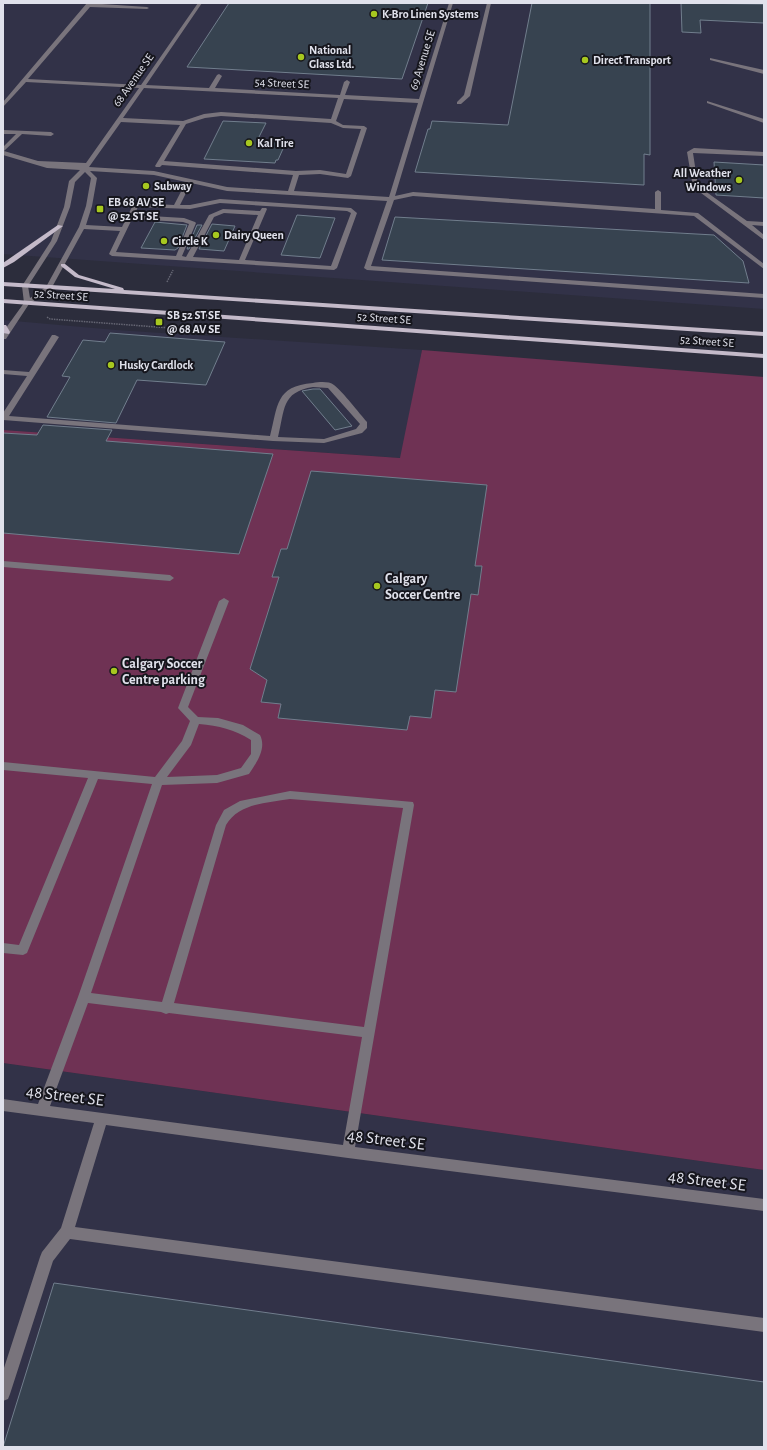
<svg xmlns="http://www.w3.org/2000/svg" width="767" height="1450" font-family="'Alegreya Sans',sans-serif">
<rect width="100%" height="100%" fill="#2c2d3c"/>
<g fill="#323248">
<path d="M3 3H764V309L3 254Z"/>
<path d="M3 320 116 330 422 350 401 458 3 430Z"/>
<path d="M3 1063 764 1170V1447H3Z"/>
</g>
<path fill="#6f3254" d="M422 350 764 377V1170L3 1063V430L400 458Z"/>
<g fill="#374350" stroke="#717e8d">
<path d="M229 3H428L402 79 187 67Z"/>
<path d="M532 3H650V155L644 154V185L415 172 428 129H430L432 121 508 125Z"/>
<path d="M681 3 764 4V23L700 20 701 33 682 32Z"/>
<path d="M223 121 266 123 257 141 286 142 278 160H276L275 163 204 159Z"/>
<path d="M714 162 764 165V198L716 195Z"/>
<path d="M297 215 335 218 320 258 281 255Z"/>
<path d="M395 217 714 235 743 261 749 283 382 260Z"/>
<path d="M155 222 187 225 178 248 175 250 141 248Z"/>
<path d="M212 224 235 226 224 251 199 249Z"/>
<path d="M197 225H202L189 249H187Z"/>
<path d="M110 333 225 342 206 385 137 380 116 423 47 417 70 377 62 376 83 340 105 342Z"/>
<path d="M313 389H320L352 426 335 430 302 391Z"/>
<path d="M43 425 112 430 106 441 273 454 239 554 3 533V433L37 435Z"/>
<path d="M311 471 487 485 475 566H482L478 595 471 594 456 692 435 690 431 718 410 716 407 730 278 718 281 704 261 702 267 680 250 669 279 577H272L281 549H287Z"/>
<path d="M54 1283 764 1382V1447H3Z"/>
</g>
<g fill="none" stroke-linecap="round" stroke-linejoin="round">
<g stroke="#666774" stroke-width="1.5" stroke-dasharray="1.5 1" stroke-linecap="butt">
<path d="M167 282 173 270"/>
<path d="M47 317 50 319 197 330"/>
</g>
<g fill="#79747c" fill-rule="evenodd">
<path d="M87 3 147 7 149 8 147 9 90 7 28 79 141 85 198 3H202L146 85 209 88 217 75 219 74 222 76 215 88 340 95 344 82 347 80 350 82 345 95 419 99 449 3H453L395 196 413 192 655 209V192L658 190 661 192V210L698 213 764 264V269L694 216 413 196 394 200 371 266 764 294V298L367 270 364 268 387 201 227 191 191 183 180 205H190L220 199 351 208 357 213 337 268 334 270 112 256 109 254 120 231 84 229 51 289 29 304 6 339H3V332L24 303 22 286 51 241 64 207 69 181 80 170 47 168 3 155V147L16 134H3V130L51 132 54 134 51 136 22 134 4 151 38 161 86 163 139 88 26 82 3 107V102ZM144 88 338 98 331 119 221 112 204 114 183 121 123 118ZM344 99 418 103 389 197 294 191 299 175 320 174 348 178 351 176 367 128 364 126 343 125 336 121ZM221 116 331 123 343 128 361 129 346 174 320 170 296 171 164 161 186 124 205 118ZM121 122 180 125 155 166 156 167H160L162 165 293 175 288 191 227 187 154 171 89 167ZM90 171 154 175 186 182 174 205 136 203 133 205 122 227 86 225 92 206 97 178ZM85 172 91 178 86 206 79 227 46 287 30 298 28 286 57 241 70 207 75 182ZM220 203 347 211 351 213 331 266 245 260 267 209 266 208H262L260 211 223 209 209 215 186 257 182 256 196 223 195 222 184 218 134 215 138 207 190 209ZM224 213 258 215 239 260 193 257 214 217ZM132 219 183 222 189 224 176 256 116 252Z"/>
<path d="M487 3H491L470 96 461 104H457V102L464 95Z"/>
<path d="M710 58 764 70V74L710 60Z"/>
<path d="M707 101 764 119V123L707 103Z"/>
<path d="M694 148 764 152V156L693 153 698 186 747 221 764 222V226L752 225 764 235V240L693 187 687 152Z"/>
<path d="M52 335H55L59 337 9 416 270 436C278 406 275 386 313 383 319 382 329 381 334 385 343 392 359 413 367 422V428L362 433 324 443 273 441 3 420V413L27 376 3 374V370L29 372ZM313 387 328 388 360 424 356 429 324 439 278 437C285 410 281 392 313 387Z"/>
<path d="M3 561 170 575 174 578 170 581 3 567Z"/>
<path d="M224 598 229 601 188 707 198 717 218 718 243 725 260 735C267 749 256 763 249 774L217 783 162 785 91 993 162 1002 216 825 224 810 240 801 290 791 413 802 414 805 355 1147 764 1199V1211L348 1158 106 1125 75 1227 764 1318V1332L70 1239 53 1261 10 1394 8 1399 3 1401V1371L40 1257 42 1252 61 1228 94 1123 3 1111V1099L38 1104 78 997 152 784 98 779 27 953 23 955 3 953V943L19 945 88 778 3 770V762L155 777 182 741 190 721 178 708 219 601ZM199 724C219 726 234 729 251 740V754L241 768 217 775 167 777 191 745ZM290 799 403 808 364 1027 174 1003 226 825C239 803 267 803 290 799ZM88 1003 161 1012 166 1014 169 1013 362 1037 343 1145 50 1106Z"/>
</g>
<g fill="#c4bac9" fill-rule="evenodd">
<path d="M58 225 63 226 14 262 3 268V263Z"/>
<path d="M61 264H65L79 275 123 288 124 290 764 332V336L3 286V282L115 289 75 277 61 266Z"/>
<path d="M3 299 764 354V358L3 303Z"/>
<path d="M3 325H6L10 332 9 334 3 333Z"/>
</g>
</g>
<g fill="#a7c81f" stroke="#16161d" stroke-width="1.5">
<circle cx="374" cy="14" r="4"/>
<circle cx="301" cy="57" r="4"/>
<circle cx="585" cy="60" r="4"/>
<circle cx="249" cy="143" r="4"/>
<circle cx="739" cy="180" r="4"/>
<circle cx="146" cy="186" r="4"/>
<rect x="96" y="205" width="8" height="8" rx="2"/>
<circle cx="216" cy="235" r="4"/>
<circle cx="164" cy="241" r="4"/>
<rect x="155" y="318" width="8" height="8" rx="2"/>
<circle cx="111" cy="365" r="4"/>
<circle cx="377" cy="586" r="4"/>
<circle cx="114" cy="671" r="4"/>
</g>
<g text-anchor="middle" stroke-width="4" stroke-linejoin="round" paint-order="stroke">
<g font-size="12" font-weight="bold" fill="#e0e1eb" stroke="#16161d" text-anchor="start">
<text x="382" y="18">K-Bro Linen Systems</text>
<text x="309" y="54">National<tspan x="309" dy="14">Glass Ltd.</tspan></text>
<text x="593" y="64">Direct Transport</text>
<text x="257" y="147">Kal Tire</text>
<text x="731" y="177" text-anchor="end">All Weather<tspan x="731" dy="14">Windows</tspan></text>
<text x="154" y="190">Subway</text>
<text x="108" y="206">EB 68 AV SE<tspan x="108" dy="14">@ 52 ST SE</tspan></text>
<text x="224" y="239">Dairy Queen</text>
<text x="172" y="245">Circle K</text>
<text x="167" y="319">SB 52 ST SE<tspan x="167" dy="14">@ 68 AV SE</tspan></text>
<text x="119" y="369">Husky Cardlock</text>
</g>
<g font-size="12" fill="#e0e1eb" stroke="#16161d">
<text transform="translate(422 60) rotate(-73)" y="4">69 Avenue SE</text>
<text transform="translate(133 80) rotate(-55)" y="4">68 Avenue SE</text>
<text transform="translate(282 83) rotate(3)" y="4">54 Street SE</text>
<text transform="translate(61 295) rotate(4)" y="4">52 Street SE</text>
<text transform="translate(384 318) rotate(4)" y="4">52 Street SE</text>
<text transform="translate(707 341) rotate(4)" y="4">52 Street SE</text>
</g>
<g font-size="14" font-weight="bold" fill="#e0e1eb" stroke="#16161d" text-anchor="start">
<text x="385" y="583">Calgary<tspan x="385" dy="16">Soccer Centre</tspan></text>
<text x="122" y="668">Calgary Soccer<tspan x="122" dy="16">Centre parking</tspan></text>
</g>
<g font-size="17" fill="#e0e1eb" stroke="#16161d">
<text transform="translate(65 1095) rotate(7)" y="6">48 Street SE</text>
<text transform="translate(386 1139) rotate(7)" y="6">48 Street SE</text>
<text transform="translate(707 1180) rotate(7)" y="6">48 Street SE</text>
</g>
</g>
<rect width="767" height="1450" fill="none" stroke="#e0e1eb" stroke-width="8"/>
</svg>
